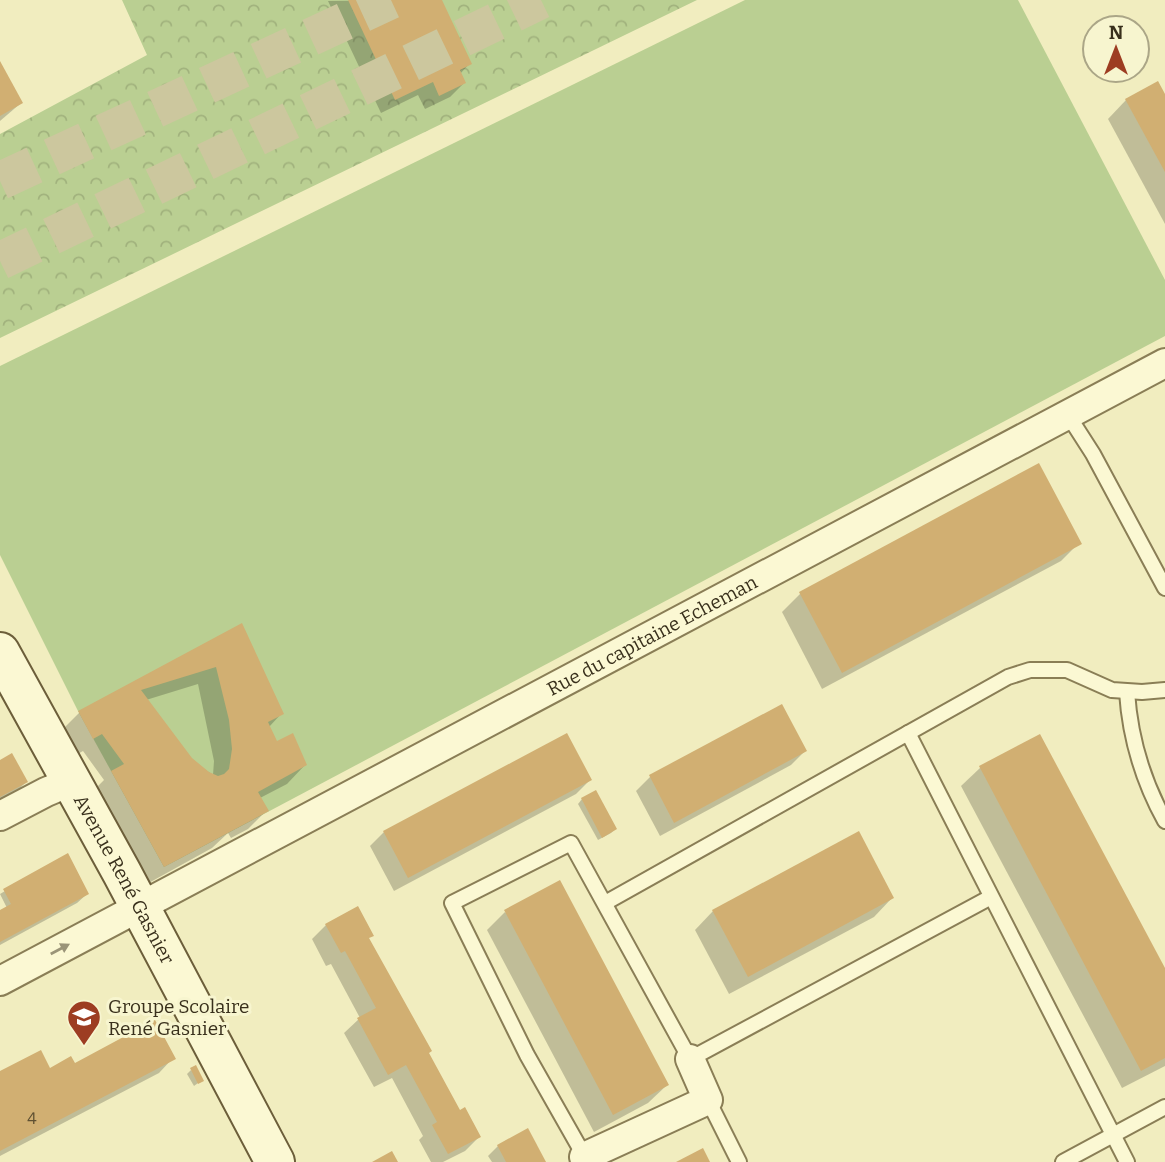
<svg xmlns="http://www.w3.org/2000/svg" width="1165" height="1162" font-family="Bitter,serif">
<defs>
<pattern id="forest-crowns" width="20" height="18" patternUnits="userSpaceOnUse" patternTransform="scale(1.75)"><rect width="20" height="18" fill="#bacf92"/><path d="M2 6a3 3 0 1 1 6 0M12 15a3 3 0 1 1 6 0" fill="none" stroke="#a1b27d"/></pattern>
</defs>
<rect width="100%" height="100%" fill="#f1edbf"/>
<path fill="url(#forest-crowns)" d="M122 0H697L0 338V134L147 55Z"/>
<path fill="#bacf92" d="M745 0H1018L1165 280V336L164 867 78 711 0 555V366Z"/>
<g fill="#0003" fill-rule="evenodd">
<path d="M440 0 470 63 460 74 464 83 450 97 425 109 418 95 381 113 328 1Z"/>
<path d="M0 65 21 103 0 121Z"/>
<path d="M1165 97V224L1108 119 1126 100Z"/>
<path d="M1080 542 1061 561 822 689 782 612 800 594Z"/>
<path d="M242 626 282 713 269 727 276 743 305 765 287 784 260 798 266 811 248 829 231 838 228 833 212 848 145 885 93 791 104 780 83 751 74 756 61 731 79 713ZM198 684 214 761 213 775 191 760 146 700Z"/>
<path d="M1039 736 1165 972V1066L1122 1088 961 786 980 768Z"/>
<path d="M805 751 791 765 660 836 636 791 650 777Z"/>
<path d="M0 762 26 782 17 791 0 800Z"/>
<path d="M590 780 576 794 394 891 370 846 384 832Z"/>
<path d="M582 799 615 829 611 833 598 840 578 804Z"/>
<path d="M42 869 87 894 77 903 0 945V912L7 908 0 894Z"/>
<path d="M892 898 874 917 729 994 695 930 713 911Z"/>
<path d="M505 912 667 1085 648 1103 594 1132 487 930Z"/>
<path d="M326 925 367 939 459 1112 479 1137 465 1151 443 1162H431L419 1140 423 1136 392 1078 374 1087 344 1033 360 1018 331 964 326 966 312 939Z"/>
<path d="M173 1058 159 1073 0 1156V1073L50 1070 74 1065Z"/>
<path d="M191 1070 202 1080 194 1086 187 1074Z"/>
<path d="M527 1130 544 1162H492L488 1156 498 1146Z"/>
</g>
<g fill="#d1af72" fill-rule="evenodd">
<path d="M348 0H442L472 64 460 70 466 83 439 96 433 82 395 100Z"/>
<path d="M0 61 23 103 0 116Z"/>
<path d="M1158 81 1165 94V172L1125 99Z"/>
<path d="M1039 463 1082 544 842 673 799 592Z"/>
<path d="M242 623 284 714 268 722 277 741 293 733 307 765 258 792 269 811 164 867 111 771 124 764 102 734 93 739 78 711ZM216 667 229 720 232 749 229 769 224 774 218 776 209 772 192 758 141 690Z"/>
<path d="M782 704 807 751 674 823 649 775Z"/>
<path d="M567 733 592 780 408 878 383 831Z"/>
<path d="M1040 734 1165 968V1058L1141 1071 979 766Z"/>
<path d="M12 753 28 782 0 797V760Z"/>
<path d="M596 790 617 829 602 838 581 798Z"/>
<path d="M859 831 894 898 748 977 712 910Z"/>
<path d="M68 853 89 894 0 942V910L11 904 3 889Z"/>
<path d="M560 880 669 1085 613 1115 504 910Z"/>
<path d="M358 906 374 936 369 938 432 1051 429 1053 460 1110 465 1107 481 1137 448 1154 432 1125 437 1122 406 1065 388 1075 357 1018 376 1008 345 951 341 953 325 924Z"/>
<path d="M155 1020 176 1059 0 1151V1071L41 1050 50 1068 71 1056 75 1063Z"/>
<path d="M196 1065 204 1081 198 1084 190 1068Z"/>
<path d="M528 1128 546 1162H506L497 1145Z"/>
<path d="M703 1148 710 1162H676Z"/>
<path d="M392 1151 398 1162H372Z"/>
</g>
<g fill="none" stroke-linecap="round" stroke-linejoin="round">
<g stroke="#ccc79e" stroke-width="38" stroke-dasharray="38 19" stroke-linecap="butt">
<path d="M0 181 391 0"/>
<path d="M0 261 541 0"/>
</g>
<g stroke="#8a7e56" stroke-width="18">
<g id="service">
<path d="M1068 415 1093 454 1165 588"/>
<path d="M1127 692C1130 738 1143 781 1165 821"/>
<path d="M908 733 1127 1162"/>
<path d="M605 903 1008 677 1030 670H1067L1112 690 1142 692 1165 690"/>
<path d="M708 1100 739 1162"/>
<path d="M586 1159 527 1055 452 903 571 843 690 1059 991 897"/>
<path d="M1063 1162 1165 1107"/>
</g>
</g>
<g stroke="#8a7e56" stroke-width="32">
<g id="minor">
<path d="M0 816 46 792 72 781"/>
<path id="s1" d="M0 981 1165 363"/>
<path d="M584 1157 708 1100 690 1059"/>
</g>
</g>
<g stroke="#6c5e3a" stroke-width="42">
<g id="secondary">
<path id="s2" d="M0 652 122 873 275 1162"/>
</g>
</g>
<use href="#service" stroke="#fbf8d3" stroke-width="14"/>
<use href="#minor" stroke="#fbf8d3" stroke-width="28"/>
<use href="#secondary" stroke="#fbf8d3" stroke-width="38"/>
</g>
<defs><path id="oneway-solid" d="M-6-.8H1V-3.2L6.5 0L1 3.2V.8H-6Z" transform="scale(1.75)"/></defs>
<use fill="#9a9478" href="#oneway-solid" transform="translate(60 949) rotate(-28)"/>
<defs>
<g id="school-pin" transform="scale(1.75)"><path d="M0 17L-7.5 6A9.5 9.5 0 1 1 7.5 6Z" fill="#9d3d22" stroke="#f7f5cf"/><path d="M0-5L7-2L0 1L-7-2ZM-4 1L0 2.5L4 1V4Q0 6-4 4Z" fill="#fff"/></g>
</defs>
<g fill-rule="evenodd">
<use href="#school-pin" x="84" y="1017"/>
</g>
<g text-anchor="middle" stroke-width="6" stroke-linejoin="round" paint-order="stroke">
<g font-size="16" fill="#5f5032">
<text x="32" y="1124">4</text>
</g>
<g font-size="19" fill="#39301c" stroke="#f7f5cf">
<text dy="7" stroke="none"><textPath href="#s1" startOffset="738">Rue du capitaine Echeman</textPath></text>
<text dy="7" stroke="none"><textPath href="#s2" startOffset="259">Avenue René Gasnier</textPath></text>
</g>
<g font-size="19" fill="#39301c" stroke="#f7f5cf" text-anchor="start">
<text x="108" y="1013">Groupe Scolaire<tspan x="108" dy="22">René Gasnier</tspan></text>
</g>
</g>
<g transform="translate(1116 49)"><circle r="33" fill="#f7f5cf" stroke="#aba687" stroke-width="2"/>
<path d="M0-5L12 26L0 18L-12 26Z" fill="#9d3d22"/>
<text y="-10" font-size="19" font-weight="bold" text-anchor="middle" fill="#39301c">N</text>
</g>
</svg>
